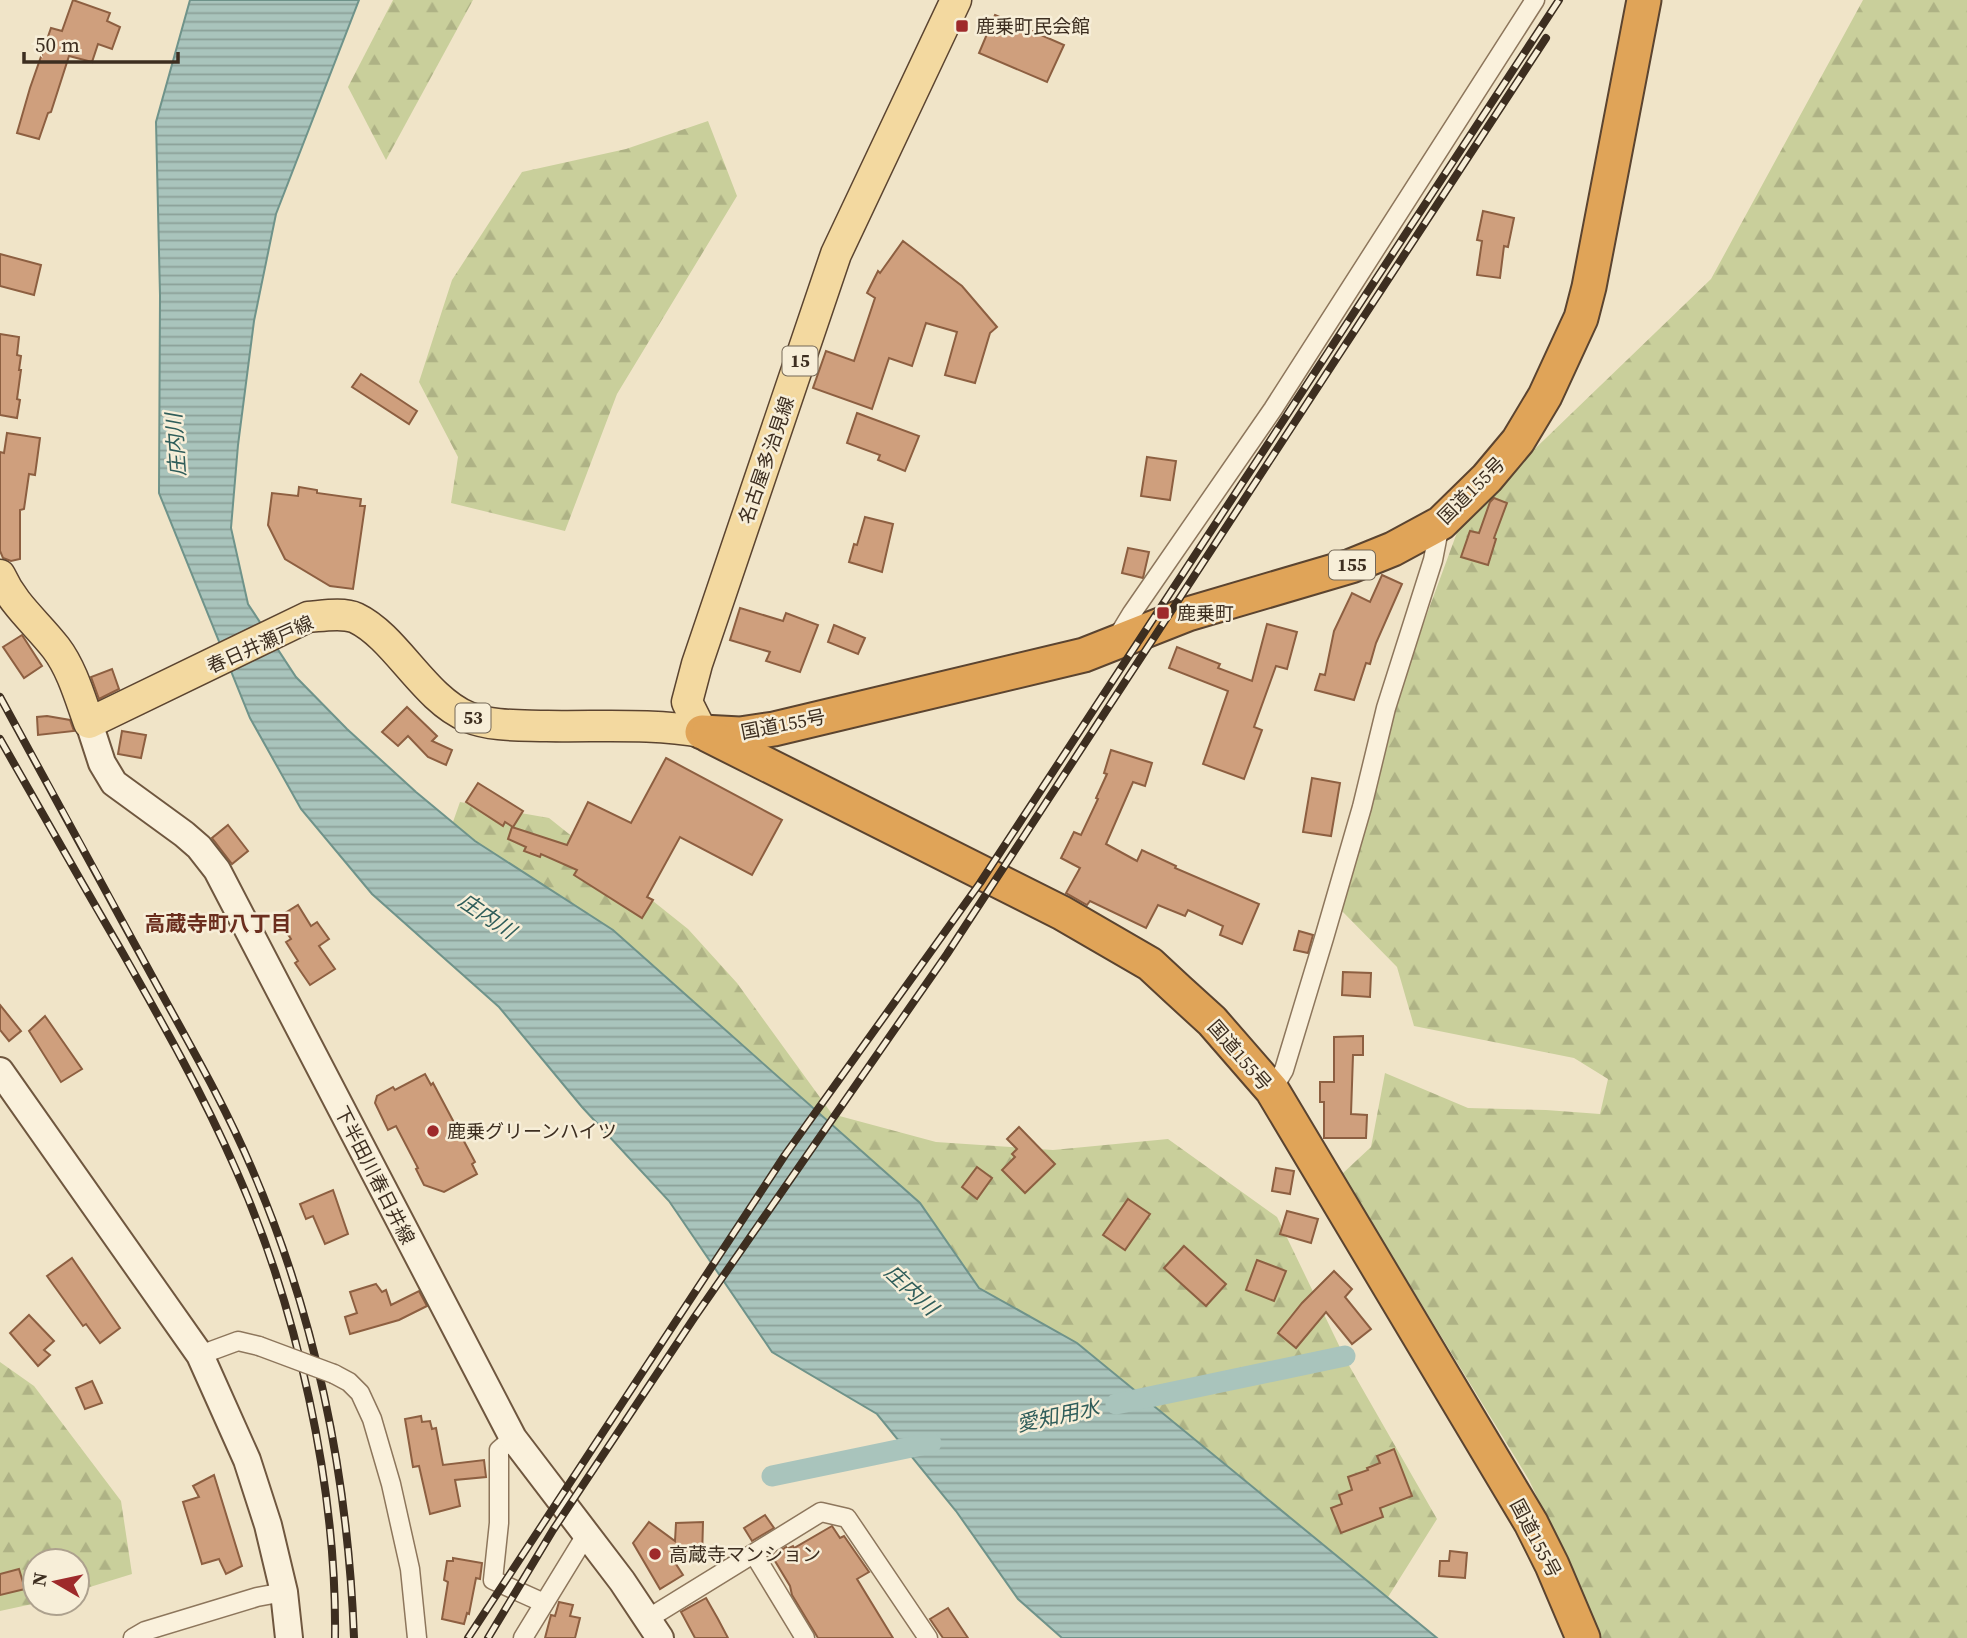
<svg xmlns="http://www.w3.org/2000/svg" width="1967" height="1638" font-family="'Source Serif 4','Noto Sans JP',serif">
<defs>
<pattern id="forest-firs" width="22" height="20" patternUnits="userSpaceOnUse" patternTransform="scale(1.75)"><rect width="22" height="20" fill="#c9cf9b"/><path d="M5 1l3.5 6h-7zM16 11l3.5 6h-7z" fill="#aeb285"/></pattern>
<pattern id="water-rules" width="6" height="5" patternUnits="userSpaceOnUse" patternTransform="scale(1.75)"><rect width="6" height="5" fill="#a9c4bc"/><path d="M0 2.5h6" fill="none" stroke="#8ba098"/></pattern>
</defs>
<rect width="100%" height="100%" fill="#f0e4c8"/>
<g fill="url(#forest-firs)">
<path d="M393 0H473L386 160 348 87Z"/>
<path d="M1863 0H1967V1638H1597L1574 1575 1529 1480 1342 1174 1371 1147 1385 1073 1468 1108 1546 1110 1600 1114 1608 1079 1574 1058 1414 1026 1397 967 1341 910 1389 717 1462 519 1711 279Z"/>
<path d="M708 121 737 196 617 394 565 531 451 503 458 457 419 382 452 280 522 172 626 149Z"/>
<path d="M460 802 549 818 688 929 737 983 832 1114 936 1142 1053 1150 1168 1139 1277 1217 1347 1362 1437 1519 1373 1621 442 853Z"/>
<path d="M0 1362 34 1386 121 1501 132 1574 77 1591V1561H35L37 1603 0 1611Z"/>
</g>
<path fill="url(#water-rules)" stroke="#6f938a" stroke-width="2" d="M190 0H359L276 214 254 321 238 445 231 528 248 604 296 677 347 729 416 792 475 841 613 930 920 1203 979 1288 1077 1343 1437 1638H1062L1018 1599 956 1511 877 1414 772 1352 669 1201 582 1107 499 1007 372 894 301 809 250 718 159 493 160 295 156 122Z"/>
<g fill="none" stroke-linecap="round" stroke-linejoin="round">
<g stroke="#a9c4bc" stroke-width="21">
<path d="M1116 1404 1345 1356"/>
<path d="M772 1476 931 1443"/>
</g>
</g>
<g fill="#cf9f7d" stroke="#8d5f41" stroke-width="2">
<path d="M73 0 110 13 107 21 120 27 112 49 98 44 92 62 69 56 51 112 48 113 39 139 17 133 30 88 51 28 62 31Z"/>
<path d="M995 15 1064 45 1047 82 979 53Z"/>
<path d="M1483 211 1514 218 1508 247 1504 246 1500 278 1477 275 1482 241 1477 240Z"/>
<path d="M903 241 962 286 997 327 990 333 975 383 945 375 957 332 926 323 912 366 889 358 872 409 813 388 826 351 854 361 875 298 867 293 878 271 880 273Z"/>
<path d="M0 254 41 265 34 295 0 286Z"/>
<path d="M0 334 19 337 17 355 21 356 19 370H21L17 399 20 400 17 418 0 415Z"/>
<path d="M361 374 417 411 409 424 352 387Z"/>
<path d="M857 413 919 436 905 471 878 460 880 455 847 443Z"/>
<path d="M7 433 40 438 35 475 29 474 24 509 20 510V559L11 561 3 558 0 551V452L4 453Z"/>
<path d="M1147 457 1176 461 1170 500 1141 496Z"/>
<path d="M299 487 317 490V493L361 499 360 506H365L353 589 330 586 285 559 268 525 272 493 298 496Z"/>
<path d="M1494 498 1507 503 1494 538 1496 539 1488 565 1461 557 1470 531 1479 533 1490 502Z"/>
<path d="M865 517 893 524 882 572 849 562 854 544 857 545Z"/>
<path d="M1128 548 1149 552 1143 578 1122 573Z"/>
<path d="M1382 575 1402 584 1376 643 1370 664 1366 663 1354 700 1315 690 1320 674 1325 675 1334 631 1352 593 1370 602Z"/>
<path d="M740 608 783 621 786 613 818 625 800 672 766 661 770 652 730 640Z"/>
<path d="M1267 624 1297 632 1287 669 1276 666 1254 727 1262 730 1244 779 1203 764 1228 691 1169 668 1177 647 1220 664 1218 668 1252 681Z"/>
<path d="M834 625 865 638 858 654 828 642Z"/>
<path d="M22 635 42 666 24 678 3 647Z"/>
<path d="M112 669 119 689 99 699 91 677Z"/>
<path d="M407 707 437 736 432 741 452 750 446 765 428 757 408 736 398 746 382 732Z"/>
<path d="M47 716 70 720 74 731 38 735 37 717Z"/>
<path d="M122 731 146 735 141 758 118 754Z"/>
<path d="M1111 750 1152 763 1145 786 1133 782 1106 844 1137 861 1142 850 1176 866 1175 868 1259 904 1242 944 1220 935 1223 926 1188 910 1185 916 1158 905 1146 928 1090 901 1087 905 1066 893 1080 868 1061 858 1074 832 1081 835 1098 799 1096 798 1107 774 1104 773Z"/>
<path d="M666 758 782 820 752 875 680 837 647 897 653 900 642 918 574 875 577 870 541 854 540 857 524 851 526 847 508 839 512 827 567 845 588 802 631 823Z"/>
<path d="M1312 778 1340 783 1331 836 1303 832Z"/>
<path d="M478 783 523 811 513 827 505 822 503 826 466 802Z"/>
<path d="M228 825 248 851 232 864 212 838Z"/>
<path d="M298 905 311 926 317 922 329 939 319 946 335 969 310 985 295 963 298 961 286 942 291 939 277 918Z"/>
<path d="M1299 931 1313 935 1308 953 1294 950Z"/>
<path d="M1343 972 1371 973 1370 997 1342 995Z"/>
<path d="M0 1005 21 1031 9 1041 0 1030Z"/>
<path d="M45 1016 82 1069 61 1082 29 1031Z"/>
<path d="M1363 1036V1055H1353L1351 1114 1367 1115 1366 1138H1324V1102H1320V1082H1334V1037Z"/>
<path d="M425 1074 431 1085 433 1083 475 1162 472 1164 477 1174 444 1192 424 1185 416 1169 418 1168 396 1126 388 1130 375 1103 377 1096 393 1087 395 1090Z"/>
<path d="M1019 1127 1055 1164 1025 1193 1002 1170 1015 1157 1012 1154 1017 1149 1007 1139Z"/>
<path d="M977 1167 992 1178 977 1199 962 1187Z"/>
<path d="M1276 1168 1294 1171 1290 1194 1272 1191Z"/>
<path d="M333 1190 348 1234 325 1244 313 1216 306 1219 300 1204Z"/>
<path d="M1128 1199 1150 1214 1125 1250 1103 1235Z"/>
<path d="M1287 1211 1318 1219 1311 1243 1280 1234Z"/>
<path d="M1184 1246 1226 1284 1206 1306 1164 1268Z"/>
<path d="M72 1258 120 1328 100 1343 86 1324 83 1326 47 1276Z"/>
<path d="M1257 1260 1286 1271 1274 1301 1246 1290Z"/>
<path d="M1334 1271 1352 1289 1345 1297 1371 1329 1352 1344 1326 1312 1296 1348 1278 1333 1302 1303Z"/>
<path d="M376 1284 382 1292 386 1290 391 1305 419 1291 427 1306 399 1320 350 1334 345 1317 357 1313 350 1292Z"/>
<path d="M29 1315 54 1341 44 1350 50 1355 38 1366 10 1333Z"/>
<path d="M92 1381 102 1403 85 1409 76 1388Z"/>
<path d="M421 1416 422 1422 430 1421 432 1429 436 1428 443 1465 484 1460 486 1477 455 1480 460 1506 430 1514 419 1466 413 1467 405 1419Z"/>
<path d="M1394 1449 1412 1496 1380 1508 1383 1517 1341 1533 1331 1508 1342 1504 1339 1495 1352 1490 1348 1477 1368 1470 1367 1468 1380 1463 1377 1456Z"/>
<path d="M214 1475 242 1566 226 1574 219 1559 202 1564 183 1502 199 1497 193 1486Z"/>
<path d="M765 1515 774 1528 752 1541 744 1528Z"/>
<path d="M649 1522 675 1541 676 1523 703 1522 702 1559 672 1558 683 1575 660 1589 633 1543Z"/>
<path d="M832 1526 840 1538 844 1536 869 1572 857 1579 893 1638H818L792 1595 790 1586 772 1556 786 1547 787 1549 793 1546 794 1548Z"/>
<path d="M1450 1551 1467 1553 1465 1578 1439 1576 1440 1561H1449Z"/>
<path d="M453 1558 482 1563 480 1579 476 1578 469 1614 467 1613 464 1624 442 1619 448 1582 444 1580 447 1561H453Z"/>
<path d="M19 1569 25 1589 0 1595V1574Z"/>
<path d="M706 1598 718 1619 728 1638H695L681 1612Z"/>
<path d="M559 1602 573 1605 570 1616 580 1618 575 1638H545L551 1615 555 1616Z"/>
<path d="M948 1608 968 1638H943L930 1619Z"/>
</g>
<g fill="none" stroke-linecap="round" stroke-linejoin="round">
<g stroke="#8d765c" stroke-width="21">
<g id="street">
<path d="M1115 641 1132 613 1273 409 1535 0"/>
<path d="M1272 1090 1284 1070 1324 938 1362 807 1386 708 1433 560 1440 524"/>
<path d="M200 1355 238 1341 259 1346"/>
<path d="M334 1374 349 1382 360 1393 372 1419 391 1484 410 1569 417 1638"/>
<path d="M513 1438 499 1450V1523L493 1580 544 1603"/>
<path d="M754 1554 805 1638"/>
<path d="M649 1618 821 1512 847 1518 928 1638"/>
<path d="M133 1638 145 1631 257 1597 284 1592"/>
<path d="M523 1638 586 1535"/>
</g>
</g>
<g stroke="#6f573f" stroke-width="30">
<g id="secondary">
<path d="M89 723 102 763 114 783 184 834 199 847 217 870 513 1438 622 1581 660 1638"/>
<path d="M0 1071 200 1355 247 1460 268 1525 284 1592 289 1638"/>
</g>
</g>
<g stroke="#5b4430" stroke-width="33">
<g id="primary">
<path d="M0 575C14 606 36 622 56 648 72 669 80 698 89 723L308 617C322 616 343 612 356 618 396 637 424 699 468 717 493 727 521 725 547 726 599 727 652 723 702 732"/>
<path d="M702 732 687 702 697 664 836 254 956 0"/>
</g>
</g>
<g stroke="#5b4430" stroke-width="37">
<g id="highway">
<path d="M702 732 740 734 774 729 1084 655 1188 614 1351 566 1393 549 1441 523 1487 478 1518 441 1545 396 1581 318 1589 287 1644 0"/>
<path d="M708 735 1062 913 1150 964 1178 990 1212 1021 1272 1090 1531 1523 1552 1565 1583 1638"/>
</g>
</g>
<use href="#street" stroke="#faf1dc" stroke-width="18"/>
<use href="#secondary" stroke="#faf1dc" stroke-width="26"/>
<use href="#primary" stroke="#f3d9a0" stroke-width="30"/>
<use href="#highway" stroke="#e0a458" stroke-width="33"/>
<g stroke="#3d2e20" stroke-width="8">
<g id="rail">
<path d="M0 697C51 790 102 883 152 976 187 1040 224 1103 252 1169 316 1318 348 1476 354 1638"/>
<path d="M0 739C40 809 80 880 121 950 162 1022 203 1094 236 1170 297 1307 337 1487 335 1638"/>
<path d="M468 1638 785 1155 980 883 1559 0"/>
<path d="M488 1638 553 1530 694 1318 947 954 1546 38"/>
</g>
</g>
<use href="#rail" stroke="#f7eed8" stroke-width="5" stroke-dasharray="16" stroke-linecap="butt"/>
<g stroke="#8d765c" stroke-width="21" stroke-linecap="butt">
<path id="street-bridge" d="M259 1346 334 1374"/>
</g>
<use href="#street-bridge" stroke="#faf1dc" stroke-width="18"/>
</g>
<g fill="#9e2a2b" stroke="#f7eed8" stroke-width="2.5">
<rect x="955" y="19" width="14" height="14" rx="3.5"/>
<rect x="1156" y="606" width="14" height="14" rx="3.5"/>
<circle cx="433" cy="1131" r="7"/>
<circle cx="655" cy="1554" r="7"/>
</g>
<g text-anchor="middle" stroke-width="5" stroke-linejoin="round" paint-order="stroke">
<g fill="#f7eed8" stroke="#756857" stroke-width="2">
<rect x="782.5" y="346.5" width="35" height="29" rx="5"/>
<rect x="1329" y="550.5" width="46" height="29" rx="5"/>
<rect x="455.5" y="703.5" width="35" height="29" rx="5"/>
</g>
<g font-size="18" font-weight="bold" fill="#3d2e20">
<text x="800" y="367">15</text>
<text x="1352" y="571">155</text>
<text x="473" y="724">53</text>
</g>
<g font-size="19" fill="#3d2e20" stroke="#f7eed8" text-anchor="start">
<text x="976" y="33">鹿乗町民会館</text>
<text x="1177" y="620">鹿乗町</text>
<text x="447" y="1138">鹿乗グリーンハイツ</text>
<text x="669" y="1561">高蔵寺マンション</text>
</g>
<g font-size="19" fill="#3d2e20" stroke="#f7eed8">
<text transform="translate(766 460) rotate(-71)" y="7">名古屋多治見線</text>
<text transform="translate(1471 490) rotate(-45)" y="7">国道155号</text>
<text transform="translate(260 644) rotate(-24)" y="7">春日井瀬戸線</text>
<text transform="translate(783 724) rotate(-11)" y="7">国道155号</text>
<text transform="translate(1240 1055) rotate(49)" y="7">国道155号</text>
<text transform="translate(375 1175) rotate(63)" y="7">下半田川春日井線</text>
<text transform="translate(1536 1538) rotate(62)" y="7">国道155号</text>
</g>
<g font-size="21" font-style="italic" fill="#2f5d5a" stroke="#f7eed8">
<text transform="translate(176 445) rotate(-94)" y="7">庄内川</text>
<text transform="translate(487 916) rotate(34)" y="7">庄内川</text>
<text transform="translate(911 1290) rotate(43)" y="7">庄内川</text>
<text transform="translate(1058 1416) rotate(-12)" y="7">愛知用水</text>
</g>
<g font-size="21" font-weight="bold" fill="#6b2e1e" stroke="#f7eed8">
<text x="218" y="931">高蔵寺町八丁目</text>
</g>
</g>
<g transform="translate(56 1582) rotate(279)"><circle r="33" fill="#f7eed8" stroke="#ada18e" stroke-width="2"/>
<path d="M0-5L12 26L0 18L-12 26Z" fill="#9e2a2b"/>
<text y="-10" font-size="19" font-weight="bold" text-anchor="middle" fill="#3d2e20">N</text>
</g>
<path d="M24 52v10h154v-10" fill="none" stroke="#3d2e20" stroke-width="3.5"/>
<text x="35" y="52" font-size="21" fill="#3d2e20" stroke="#f7eed8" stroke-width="5" paint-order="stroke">50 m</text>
</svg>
